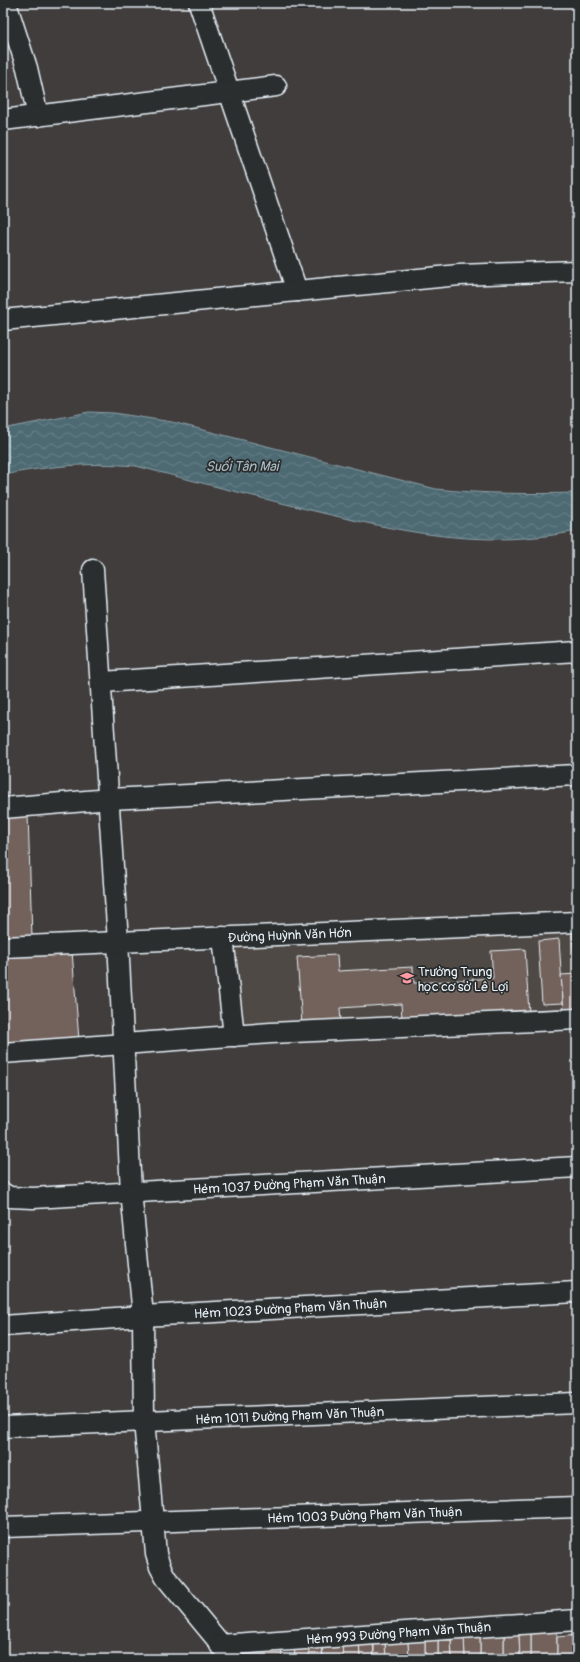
<svg xmlns="http://www.w3.org/2000/svg" width="580" height="1662" font-family="Pangolin,sans-serif">
<defs>
<pattern id="water-waves" width="16" height="10" patternUnits="userSpaceOnUse"><rect width="16" height="10" fill="#4e6a73"/><path d="M0 5q4-4 8 0t8 0" fill="none" stroke="#688088"/></pattern>
</defs>
<rect width="100%" height="100%" fill="#403d3c"/>
<filter id="ink" filterUnits="userSpaceOnUse"><feTurbulence type="fractalNoise" baseFrequency=".025" numOctaves="2"/><feDisplacementMap in="SourceGraphic" scale="8" xChannelSelector="R" yChannelSelector="G"/><feConvolveMatrix kernelMatrix="1 2 1 2 8 2 1 2 1" color-interpolation-filters="sRGB"/></filter>
<g filter="url(#ink)">
<path fill="#4f4845" d="M577 930V1011L242 1027 233 945Z"/>
<path fill="url(#water-waves)" stroke="#8ca0a8" d="M89 412 114 413 172 422 436 489C483 494 530 494 577 493V531C482 550 402 532 310 510 252 496 194 481 136 466 92 462 47 466 3 475V429Z"/>
<g fill="#73625b" stroke="#e8f1f8">
<path d="M28 814 32 937 3 939V816Z"/>
<path d="M572 935H577V970L575 971Z"/>
<path d="M559 939 563 1003 542 1004 538 941Z"/>
<path d="M525 949 529 1013 402 1018 401 1004 340 1008 341 1022 302 1024 297 957 337 955 338 971 413 967 414 983 493 978 491 951Z"/>
<path d="M72 951 79 1040 3 1045V955Z"/>
<path d="M577 974V1011H564L561 975Z"/>
<path d="M557 1631V1659H531V1633Z"/>
<path d="M504 1633H519L520 1659H504Z"/>
<path d="M504 1633V1659H480V1634Z"/>
<path d="M519 1633H531V1659H520Z"/>
<path d="M480 1634V1659H465L464 1635Z"/>
<path d="M464 1635 465 1659H452L451 1636Z"/>
<path d="M577 1635V1659H557V1637Z"/>
<path d="M408 1638 409 1659H386L385 1640Z"/>
<path d="M359 1639H373L374 1659H360Z"/>
<path d="M342 1640 343 1659H323L322 1641Z"/>
<path d="M438 1640H451L452 1659H438Z"/>
<path d="M438 1640V1659H425V1641Z"/>
<path d="M359 1641 360 1659H343L342 1642Z"/>
<path d="M425 1641V1659H409L408 1642Z"/>
<path d="M309 1643V1659H295L294 1645Z"/>
<path d="M374 1644H385L386 1659H374Z"/>
<path d="M281 1645 282 1659H245L244 1657 243 1647Z"/>
<path d="M322 1646 323 1659H309V1647Z"/>
</g>
<g fill="none" stroke-linecap="round" stroke-linejoin="round">
<g stroke="#e8f1f8" stroke-width="23">
<g id="street">
<path d="M6 3 27 68 38 116"/>
<path d="M199 3 297 291"/>
<path d="M3 120 276 86"/>
<path d="M3 320 459 275 577 271"/>
<path d="M93 570 118 941 131 1191 143 1316 144 1421 156 1554 160 1567 166 1578 233 1659"/>
<path d="M102 682 577 651"/>
<path d="M3 808 110 799 577 775"/>
<path d="M223 937 234 1036"/>
<path id="s1" d="M3 947 577 922"/>
<path d="M3 1053 271 1033 577 1019"/>
<path id="s2" d="M3 1193 9 1197 33 1198 577 1167"/>
<path id="s3" d="M3 1326 143 1316 577 1292"/>
<path id="s4" d="M3 1427 577 1403"/>
<path id="s5" d="M3 1527 577 1507"/>
<path id="s6" d="M220 1645 577 1620"/>
</g>
</g>
<use href="#street" stroke="#2a2d2e" stroke-width="20"/>
</g>
</g>
<defs>
<g id="school-bare" transform="scale(1.08)"><path d="M0-5L7-2L0 1L-7-2ZM-4 1L0 2.5L4 1V4Q0 6-4 4Z" fill="#ff9aa2" stroke="#2a2d2e" stroke-width="2.5" paint-order="stroke"/></g>
</defs>
<g fill-rule="evenodd">
<use href="#school-bare" x="407" y="978"/>
</g>
<g text-anchor="middle" stroke-width="3.5" stroke-linejoin="round" paint-order="stroke">
<g font-size="13" fill="#e8f1f8" stroke="#2a2d2e">
<text dy="5" stroke="none"><textPath href="#s1" startOffset="287">Đường Huỳnh Văn Hớn</textPath></text>
<text dy="5" stroke="none"><textPath href="#s2" startOffset="288">Hẻm 1037 Đường Phạm Văn Thuận</textPath></text>
<text dy="5" stroke="none"><textPath href="#s3" startOffset="288">Hẻm 1023 Đường Phạm Văn Thuận</textPath></text>
<text dy="5" stroke="none"><textPath href="#s4" startOffset="287">Hẻm 1011 Đường Phạm Văn Thuận</textPath></text>
<text dy="5" stroke="none"><textPath href="#s5" startOffset="362">Hẻm 1003 Đường Phạm Văn Thuận</textPath></text>
<text dy="5" stroke="none"><textPath href="#s6" startOffset="179">Hẻm 993 Đường Phạm Văn Thuận</textPath></text>
</g>
<g font-size="13" fill="#e8f1f8" stroke="#2a2d2e" text-anchor="start">
<text x="418" y="976">Trường Trung<tspan x="418" dy="15">học cơ sở Lê Lợi</tspan></text>
</g>
<g font-size="14" font-style="italic" fill="#aabbc3" stroke="#2a2d2e">
<text x="242" y="471">Suối Tân Mai</text>
</g>
</g>
<rect width="580" height="1662" fill="none" stroke="#2a2d2e" stroke-width="16"/>
<rect x="8" y="8" width="564" height="1646" fill="none" stroke="#e8f1f8" stroke-width="1.5" filter="url(#ink)"/>
</svg>
